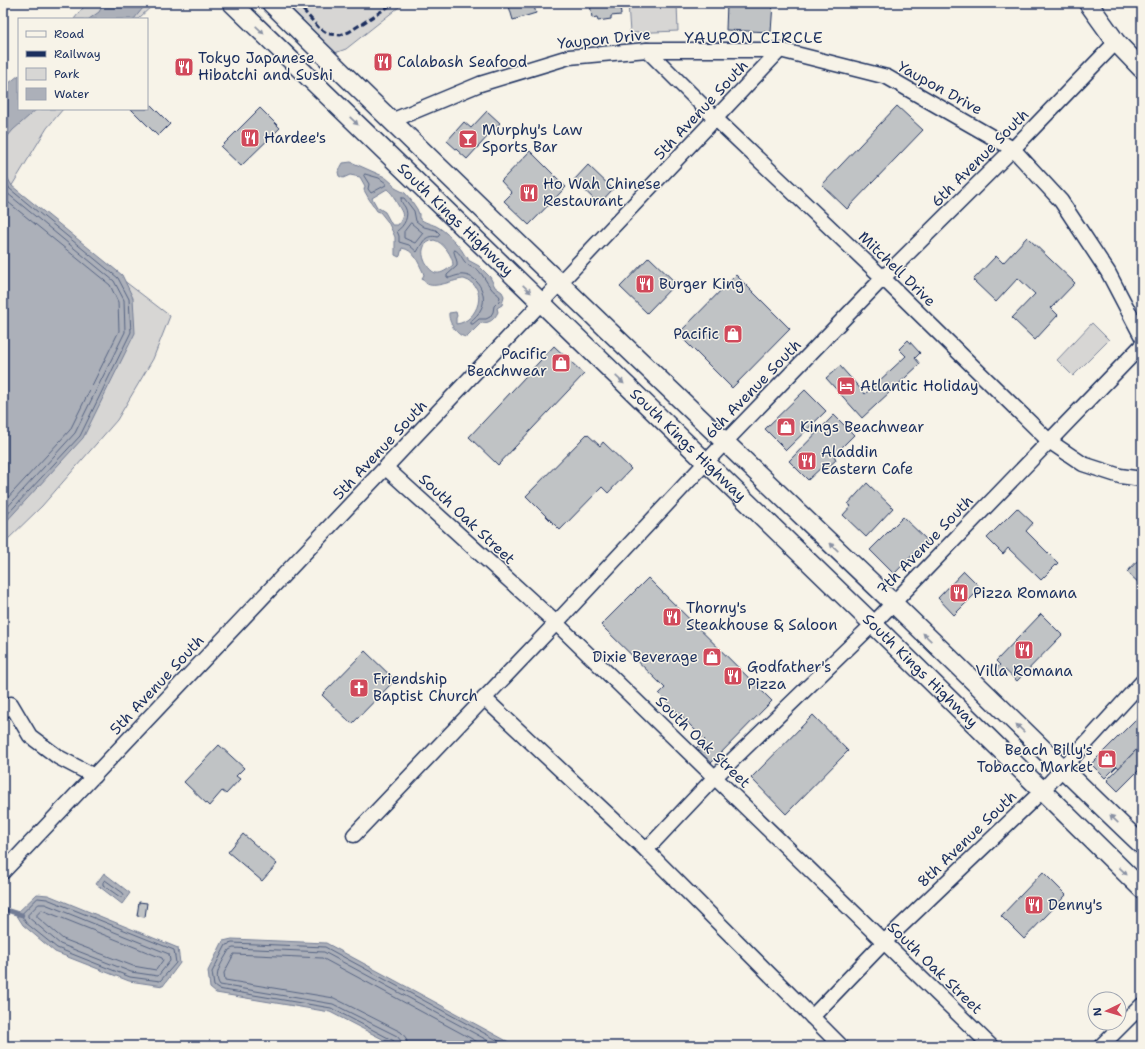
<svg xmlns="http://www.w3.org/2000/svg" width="1145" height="1049" font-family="'Shantell Sans',sans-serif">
<rect width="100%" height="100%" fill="#f7f3e8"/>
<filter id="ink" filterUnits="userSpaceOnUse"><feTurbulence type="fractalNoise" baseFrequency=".025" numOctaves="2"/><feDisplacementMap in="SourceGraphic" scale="8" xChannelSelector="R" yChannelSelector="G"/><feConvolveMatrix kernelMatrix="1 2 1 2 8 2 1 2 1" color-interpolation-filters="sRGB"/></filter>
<g filter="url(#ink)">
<g fill="#d7d6d4" stroke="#798299">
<path d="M87 3H155L138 19H74Z"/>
<path d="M286 3H404L346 49 335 53Z"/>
<path d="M628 3H677L678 31 630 33Z"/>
<path d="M19 109H63L47 128 8 192 170 316 153 359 117 420 42 506 3 544V121Z"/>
<path d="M1092 323 1109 340 1073 376 1057 360Z"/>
</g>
<g fill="#acb0b9" stroke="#727c95" fill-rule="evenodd">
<path d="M104 3H147L134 19H89L99 12Z"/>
<path d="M19 75V109H37L13 130 3 142V88Z"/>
<path d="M351 162 385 177 393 184 395 188 405 193 411 200 417 209 419 214V218C425 223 429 223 436 226 445 230 462 248 465 256L468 257V260L479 266 490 277 495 287 502 292 504 296 502 305 497 308 498 312C494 320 490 323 481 323L467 337C457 337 448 322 449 313L456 312 457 316 456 318V324C478 322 490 287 464 279 455 279 433 290 426 283 425 283 423 279 422 278L424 275 423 272C418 262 414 250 402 248L400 256 399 257 395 255V237L388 222 380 212 377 211 369 199 364 190 365 186 360 177 350 175 343 178 339 176 338 172 343 163ZM387 189C395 196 393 197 398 205 403 214 405 215 398 225H392L385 212 377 207 372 198ZM434 240C443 242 453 256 453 265 448 269 442 274 436 273 426 271 413 244 434 240Z"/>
<path d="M3 170 12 186 122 275 133 298 135 333 83 438 3 525Z"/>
<path d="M104 873 130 893 122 904 96 884Z"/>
<path d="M37 894 48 895 178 948 180 963 163 986 129 981 55 952 23 925 16 914Z"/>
<path d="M232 939 326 943 516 1046H396L330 1012 216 993 210 988 208 971 223 941Z"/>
</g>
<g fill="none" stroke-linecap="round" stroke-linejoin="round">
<g stroke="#556382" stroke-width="1">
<path d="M365 174 379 178 386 183V185L371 193 368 189 369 184 364 176Z"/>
<path d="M3 178 10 189 118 278 129 299 131 332 80 436 3 519"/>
<path d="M3 188 7 193 114 281 124 300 125 332 75 433 3 512"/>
<path d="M3 198 110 285 118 302 119 331 70 430 3 503"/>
<path d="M401 198H404L414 211 416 221 424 227 436 230 440 234 438 237C425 234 423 242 417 252L409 245 399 242V236L397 231C404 226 410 216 405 207 402 203 401 202 401 198Z"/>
<path d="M411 223 423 233 415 243 404 238V232Z"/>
<path d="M455 250C461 253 462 260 467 264 470 267 474 268 478 270 484 276 486 282 491 288 493 292 498 293 500 297L499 301 494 306 493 312 490 317 486 319H479L473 324H471V321C474 318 479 314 481 309 488 297 479 276 464 275 459 274 453 277 449 278L447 277V275L457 266V262L454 252Z"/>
<path d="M105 880 123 893 124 895 122 897H120L103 885V883Z"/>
<path d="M38 898 47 899 174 950 176 963 160 981 130 977 57 948 26 923 22 916V914Z"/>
<path d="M39 904H45L169 954 170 961 158 976 131 972 60 944 28 917V915Z"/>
<path d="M42 910 162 958 163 960 156 970 133 966 63 939 37 917V915Z"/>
<path d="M397 1046 394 1041 331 1008 218 989 214 986 212 972 226 945 232 943 325 947 508 1046"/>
<path d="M402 1046 401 1041 397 1036 333 1004 220 985C212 974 224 960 229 950L233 948 324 952 498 1046"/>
<path d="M408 1046 406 1038 401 1032 334 998 225 980 224 973 234 954 322 958 485 1046"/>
</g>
<path stroke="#727c95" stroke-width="4.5" d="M3 909 22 915"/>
</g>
<g fill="#c0c3c5" stroke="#1b2f5e">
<path d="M508 3H533L536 13 513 20Z"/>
<path d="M590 3H620L621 15 611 16V19L598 21 597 17 592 18Z"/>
<path d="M727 3H773L771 32 726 30Z"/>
<path d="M147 101 170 124 158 136 131 109H147Z"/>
<path d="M897 106 923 130 847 209 822 185Z"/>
<path d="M260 108 280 128 241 166 221 147Z"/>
<path d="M487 111 500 123 467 159 447 141 464 122 471 128Z"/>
<path d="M530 151 566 187 529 225 504 201 512 193 501 181Z"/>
<path d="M588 165 613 189 599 204 574 180Z"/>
<path d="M1027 237 1075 283 1051 308 1058 315 1035 340 1012 318 1035 294 1018 278 996 302 973 280 996 256 1003 263Z"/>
<path d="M649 257 676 283 647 313 620 287Z"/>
<path d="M736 275 790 329 732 388 678 334Z"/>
<path d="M908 340 920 353 915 358 920 364 862 418 826 378 840 366 865 394 906 356 899 349Z"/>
<path d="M554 346 584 374 498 465 469 437Z"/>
<path d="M805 390 826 411 786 450 765 429Z"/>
<path d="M834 415 854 435 834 455 836 460 827 468 824 465 808 480 789 461Z"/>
<path d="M587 434 600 446 603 442 631 469 608 493 602 487 560 530 526 496Z"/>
<path d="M867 483 893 508 866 537 843 515 851 506 848 504Z"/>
<path d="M1017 508 1033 523 1026 531 1058 563 1041 580 1008 548 1003 554 987 538Z"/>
<path d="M903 517 927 540 894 574 870 550Z"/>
<path d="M1142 556V586L1127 572Z"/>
<path d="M964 571 981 588 954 615 938 598Z"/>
<path d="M648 578 772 701 711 763 696 748 705 740 659 694 665 688 601 625Z"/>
<path d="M1041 614 1062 635 1017 681 1005 670 1000 676 995 670 1000 665 996 661Z"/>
<path d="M365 651 395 680 352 724 322 695Z"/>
<path d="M813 715 848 751 786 814 751 778Z"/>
<path d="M1136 719 1142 725V744L1119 768 1117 766 1105 778 1091 764Z"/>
<path d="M1142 744V767L1118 791 1107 780Z"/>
<path d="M219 745 244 768 236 776 240 779 226 794 222 791 209 806 184 782Z"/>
<path d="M243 834 277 864 262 881 228 852Z"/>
<path d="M1043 872 1066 895 1024 939 1001 916Z"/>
<path d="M139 902 147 903 145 917 137 916Z"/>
</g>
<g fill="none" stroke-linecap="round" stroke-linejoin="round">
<g stroke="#1b2f5e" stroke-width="17">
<g id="minor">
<path d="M647 50 716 119 883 278 1049 441 1083 464 1120 476 1142 479"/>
<path d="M391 121 480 84 569 57 647 50H780L887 77 1013 149 1061 201 1108 272 1142 337"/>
<path d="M386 468 556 623 991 1046"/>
<path d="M484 698 646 850 841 1046"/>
<path d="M3 711 11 704 30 736 58 757 94 776"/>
<path d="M354 835 556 623 724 443 883 278 1013 149 1116 42"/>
<path d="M646 850 715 777 873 624 1142 345"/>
<path d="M3 872 780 50"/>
<path d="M812 1017 884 942 1042 791 1142 682"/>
<path d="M1101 1046 1142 1005"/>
</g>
</g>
<g stroke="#1b2f5e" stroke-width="21">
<g id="major">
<path id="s1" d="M232 3 873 624 1142 889"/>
<path d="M271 3C475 204 682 401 889 599 974 681 1057 764 1142 845"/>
<path d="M1088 3 1116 42 1142 69"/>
</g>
</g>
<use href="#minor" stroke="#f7f3e8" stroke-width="14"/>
<use href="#major" stroke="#f7f3e8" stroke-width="18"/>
<path stroke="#1b2f5e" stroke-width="3" stroke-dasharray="6 3" stroke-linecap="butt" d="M297 3 318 27 328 34 340 35 349 32 394 3"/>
</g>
<defs><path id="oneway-solid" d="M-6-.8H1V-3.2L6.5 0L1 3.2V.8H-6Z"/></defs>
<g fill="#8991a3">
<use href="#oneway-solid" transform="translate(260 30) rotate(44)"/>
<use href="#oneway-solid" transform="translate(354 121) rotate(44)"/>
<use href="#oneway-solid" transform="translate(527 289) rotate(44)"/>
<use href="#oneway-solid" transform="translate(620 380) rotate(44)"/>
<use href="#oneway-solid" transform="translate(834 547) rotate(-136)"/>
<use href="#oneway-solid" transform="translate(927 637) rotate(-136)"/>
<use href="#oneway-solid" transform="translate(1020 728) rotate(-136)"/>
<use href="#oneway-solid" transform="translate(1114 819) rotate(-136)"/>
<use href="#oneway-solid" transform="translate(1123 871) rotate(44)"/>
</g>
</g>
<defs>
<g id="restaurant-square" transform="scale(1)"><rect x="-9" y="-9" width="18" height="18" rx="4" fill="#d1495b" stroke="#f7f3e8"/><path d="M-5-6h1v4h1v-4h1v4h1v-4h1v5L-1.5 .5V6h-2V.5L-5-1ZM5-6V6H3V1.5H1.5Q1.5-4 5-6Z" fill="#fff"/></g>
<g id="bar-square" transform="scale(1)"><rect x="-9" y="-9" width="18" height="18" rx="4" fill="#d1495b" stroke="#f7f3e8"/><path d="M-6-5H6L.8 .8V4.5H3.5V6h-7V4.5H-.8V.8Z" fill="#fff"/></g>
<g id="shop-square" transform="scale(1)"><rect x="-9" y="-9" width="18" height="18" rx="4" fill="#d1495b" stroke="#f7f3e8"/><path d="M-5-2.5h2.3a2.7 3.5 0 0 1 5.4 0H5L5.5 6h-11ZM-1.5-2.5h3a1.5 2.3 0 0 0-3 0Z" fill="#fff"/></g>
<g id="hotel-square" transform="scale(1)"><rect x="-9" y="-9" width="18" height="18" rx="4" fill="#d1495b" stroke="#f7f3e8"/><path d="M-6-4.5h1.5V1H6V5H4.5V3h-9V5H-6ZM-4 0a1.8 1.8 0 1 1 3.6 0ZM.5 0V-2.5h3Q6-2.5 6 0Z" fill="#fff"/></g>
<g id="church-square" transform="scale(1)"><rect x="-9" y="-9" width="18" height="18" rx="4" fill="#d1495b" stroke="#f7f3e8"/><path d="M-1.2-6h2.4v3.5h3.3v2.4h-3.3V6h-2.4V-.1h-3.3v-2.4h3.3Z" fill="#fff"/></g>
</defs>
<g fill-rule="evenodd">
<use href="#restaurant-square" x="383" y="62"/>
<use href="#restaurant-square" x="184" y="67"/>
<use href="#restaurant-square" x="250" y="138"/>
<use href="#bar-square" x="468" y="139"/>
<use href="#restaurant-square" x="529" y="193"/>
<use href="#restaurant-square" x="645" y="284"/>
<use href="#shop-square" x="733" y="334"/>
<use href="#shop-square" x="561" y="363"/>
<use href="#hotel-square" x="846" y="386"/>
<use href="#shop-square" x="786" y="427"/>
<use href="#restaurant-square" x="807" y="461"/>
<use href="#restaurant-square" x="959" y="593"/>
<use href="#restaurant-square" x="672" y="617"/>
<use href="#restaurant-square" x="1024" y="650"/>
<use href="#shop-square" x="712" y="657"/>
<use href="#restaurant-square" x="733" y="676"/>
<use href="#church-square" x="359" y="688"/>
<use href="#shop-square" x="1107" y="759"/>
<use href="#restaurant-square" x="1034" y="905"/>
</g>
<g text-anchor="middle" stroke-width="3" stroke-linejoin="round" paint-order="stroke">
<g font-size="15" fill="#1b2f5e" stroke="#f7f3e8">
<text transform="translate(604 39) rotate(-6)" y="5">Yaupon Drive</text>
<text transform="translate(940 88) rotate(29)" y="5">Yaupon Drive</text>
<text transform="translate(701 110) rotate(-47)" y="5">5th Avenue South</text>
<text transform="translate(980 158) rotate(-45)" y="5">6th Avenue South</text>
<text dy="5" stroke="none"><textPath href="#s1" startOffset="311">South Kings Highway</textPath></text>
<text transform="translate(897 269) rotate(44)" y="5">Mitchell Drive</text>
<text transform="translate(753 389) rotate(-46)" y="5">6th Avenue South</text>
<text dy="5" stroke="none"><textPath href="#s1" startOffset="635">South Kings Highway</textPath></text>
<text transform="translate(380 450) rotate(-47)" y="5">5th Avenue South</text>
<text transform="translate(467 519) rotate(43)" y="5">South Oak Street</text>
<text transform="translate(925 545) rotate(-46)" y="5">7th Avenue South</text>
<text dy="5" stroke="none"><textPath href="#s1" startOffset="959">South Kings Highway</textPath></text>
<text transform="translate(157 685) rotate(-47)" y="5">5th Avenue South</text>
<text transform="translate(703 742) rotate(44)" y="5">South Oak Street</text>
<text transform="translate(967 839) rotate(-44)" y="5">8th Avenue South</text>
<text transform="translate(935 968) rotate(44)" y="5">South Oak Street</text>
</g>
<g font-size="15" fill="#1b2f5e" stroke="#f7f3e8" text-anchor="start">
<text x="198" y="63">Tokyo Japanese<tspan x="198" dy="17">Hibatchi and Sushi</tspan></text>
<text x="397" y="67">Calabash Seafood</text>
<text x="482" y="135">Murphy's Law<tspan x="482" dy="17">Sports Bar</tspan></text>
<text x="264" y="143">Hardee's</text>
<text x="543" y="189">Ho Wah Chinese<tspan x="543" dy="17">Restaurant</tspan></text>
<text x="659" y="289">Burger King</text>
<text x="719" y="339" text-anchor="end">Pacific</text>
<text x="547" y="359" text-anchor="end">Pacific<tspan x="547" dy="17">Beachwear</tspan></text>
<text x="860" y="391">Atlantic Holiday</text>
<text x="800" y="432">Kings Beachwear</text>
<text x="821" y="457">Aladdin<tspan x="821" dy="17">Eastern Cafe</tspan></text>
<text x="973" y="598">Pizza Romana</text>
<text x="686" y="613">Thorny's<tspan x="686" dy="17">Steakhouse &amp; Saloon</tspan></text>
<text x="698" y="662" text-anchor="end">Dixie Beverage</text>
<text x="747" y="672">Godfather's<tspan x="747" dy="17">Pizza</tspan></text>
<text x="1024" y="676" text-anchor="middle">Villa Romana</text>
<text x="373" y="684">Friendship<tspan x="373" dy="17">Baptist Church</tspan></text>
<text x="1093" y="755" text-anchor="end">Beach Billy's<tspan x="1093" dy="17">Tobacco Market</tspan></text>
<text x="1048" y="910">Denny's</text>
</g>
<g font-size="16" letter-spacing="1" fill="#1b2f5e" stroke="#f7f3e8">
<text x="754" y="43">YAUPON CIRCLE</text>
</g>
</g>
<rect width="1145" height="1049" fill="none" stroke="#f7f3e8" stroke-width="16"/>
<rect x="8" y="8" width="1129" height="1033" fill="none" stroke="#1b2f5e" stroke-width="1.5" filter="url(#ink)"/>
<rect x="18" y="18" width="130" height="92" fill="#f7f3e8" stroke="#9fa5b1"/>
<rect x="26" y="31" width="20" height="6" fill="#f7f3e8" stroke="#9fa5b1"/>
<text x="54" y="38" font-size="12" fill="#1b2f5e">Road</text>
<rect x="26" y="51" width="20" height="6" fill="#1b2f5e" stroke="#9fa5b1"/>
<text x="54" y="58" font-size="12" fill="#1b2f5e">Railway</text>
<rect x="26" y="68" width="20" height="12" fill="#d7d6d4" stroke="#9fa5b1"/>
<text x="54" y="78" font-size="12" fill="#1b2f5e">Park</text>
<rect x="26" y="88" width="20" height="12" fill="#acb0b9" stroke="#9fa5b1"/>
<text x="54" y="98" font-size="12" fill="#1b2f5e">Water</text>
<g transform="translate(1107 1011) rotate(265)"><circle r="19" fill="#f7f3e8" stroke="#9fa5b1"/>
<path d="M0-3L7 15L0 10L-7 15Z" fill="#d1495b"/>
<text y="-6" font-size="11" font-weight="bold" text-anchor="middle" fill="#1b2f5e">N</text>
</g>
</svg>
